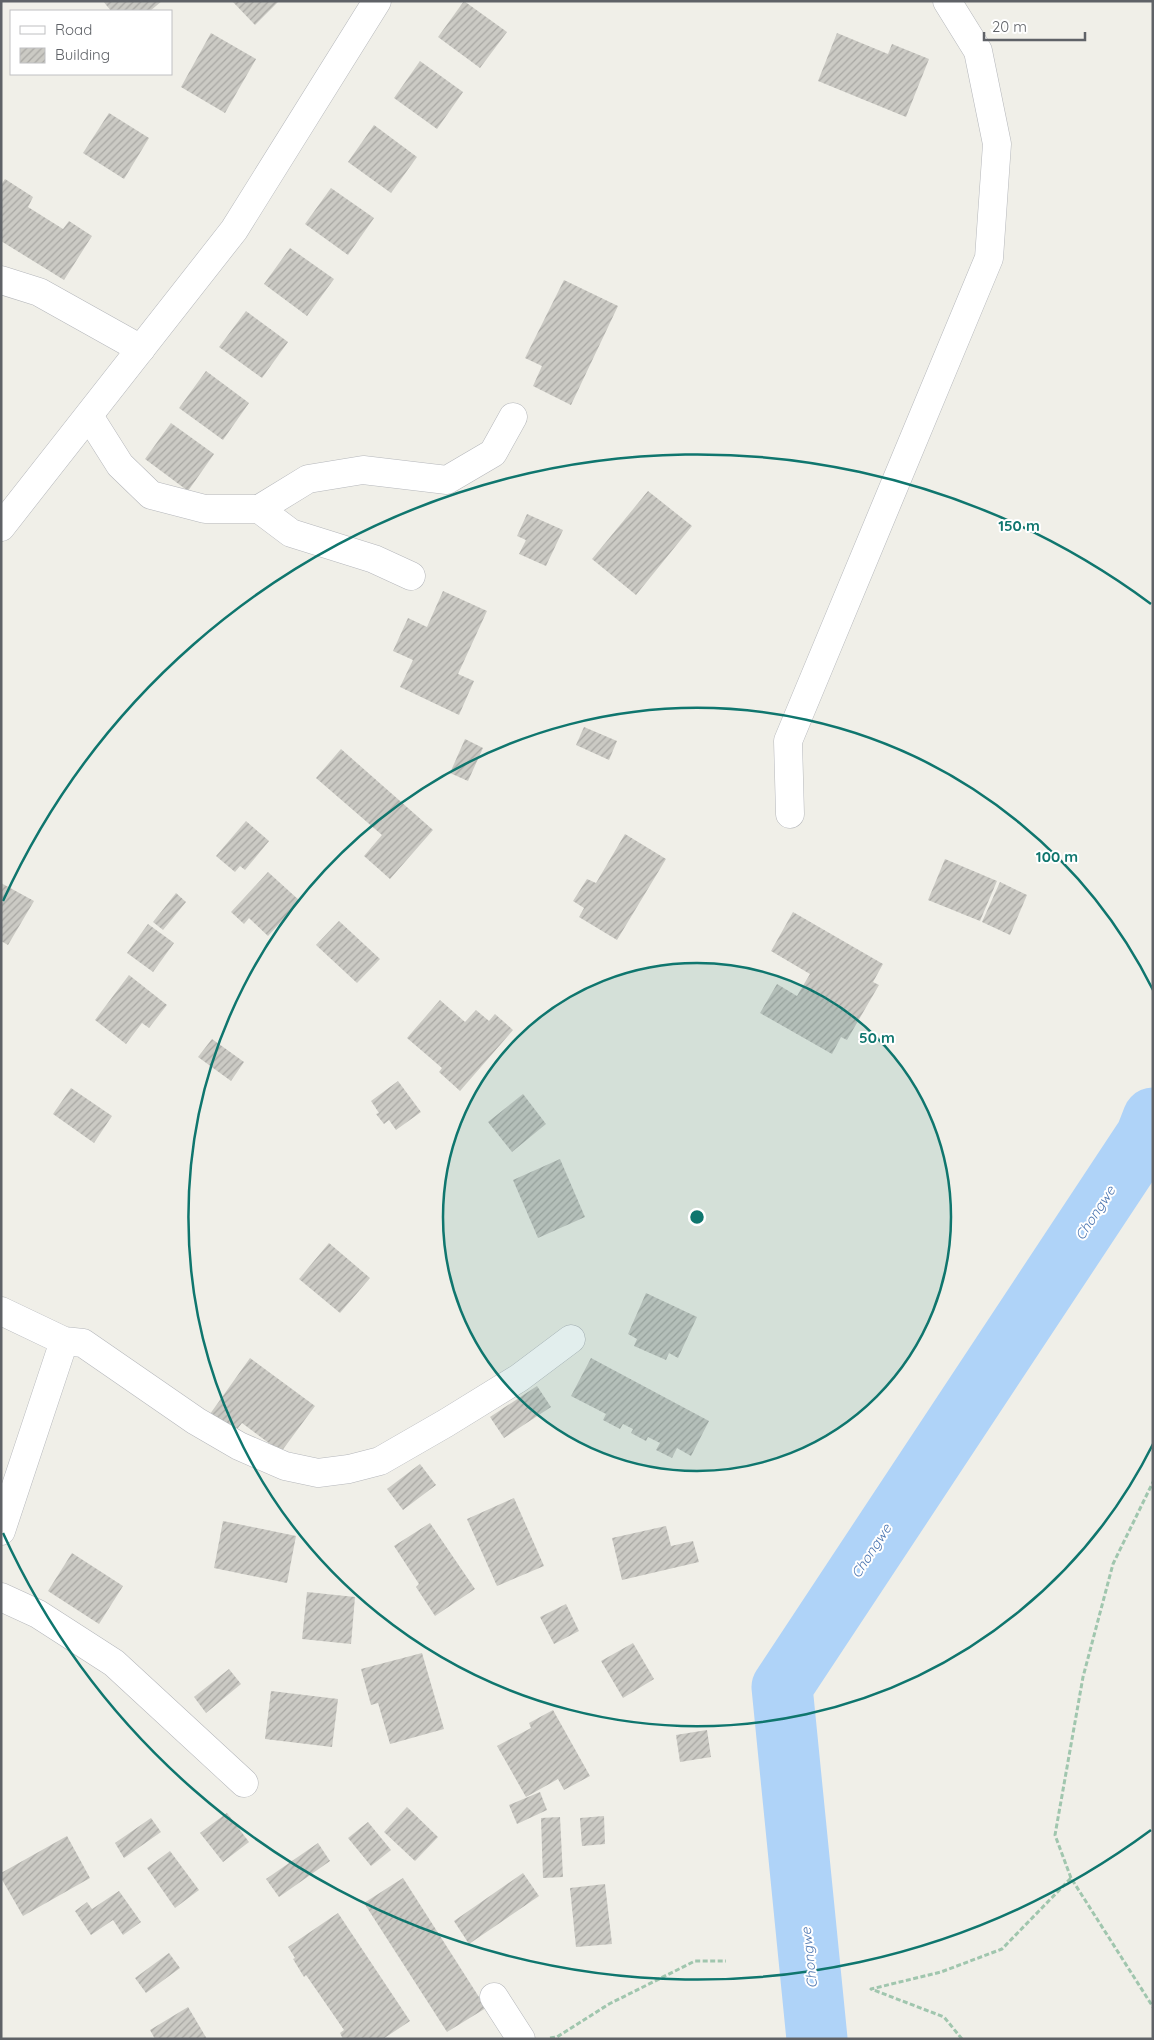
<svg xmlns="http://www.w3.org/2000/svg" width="1154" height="2040" font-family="Quicksand,sans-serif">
<defs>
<pattern id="building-hatch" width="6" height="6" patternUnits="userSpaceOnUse" patternTransform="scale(1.25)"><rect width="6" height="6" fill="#cbcac4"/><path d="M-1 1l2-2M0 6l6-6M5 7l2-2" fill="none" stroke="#a8a7a3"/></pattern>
</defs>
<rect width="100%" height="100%" fill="#f0efe8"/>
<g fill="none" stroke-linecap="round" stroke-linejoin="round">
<path stroke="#afd3f8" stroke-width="61" d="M817 2039 782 1687 1146 1136 1153 1118"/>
</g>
<g fill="url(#building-hatch)">
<path d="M103 1H162L150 11H111Z"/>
<path d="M232 1H279L255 25Z"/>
<path d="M464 1 507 32 480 68 438 37Z"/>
<path d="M211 33 256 59 225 113 181 87Z"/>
<path d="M837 33 888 54 892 44 929 59 906 117 818 81Z"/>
<path d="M420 61 463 92 437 129 394 98Z"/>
<path d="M109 113 149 138 124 179 83 153Z"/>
<path d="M374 125 417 157 391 193 348 162Z"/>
<path d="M5 179 33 197 28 207 63 229 69 221 92 236 64 280 1 241V185Z"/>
<path d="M331 188 374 218 348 255 305 224Z"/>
<path d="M290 248 334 279 307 316 264 284Z"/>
<path d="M564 280 618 306 571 405 533 386 542 366 525 358Z"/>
<path d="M246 311 288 342 262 378 219 347Z"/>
<path d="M206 371 249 403 223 440 179 408Z"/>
<path d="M171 423 214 454 188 491 145 459Z"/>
<path d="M648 491 692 526 636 595 592 559Z"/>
<path d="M527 514 563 530 546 566 519 554 526 540 517 536Z"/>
<path d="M443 591 487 611 458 674 474 681 459 715 400 687 413 660 393 651 408 618 427 627Z"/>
<path d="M584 727 617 741 609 760 576 745Z"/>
<path d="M465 739 483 748 468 781 450 773Z"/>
<path d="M341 749 433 830 390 879 364 856 382 835 316 778Z"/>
<path d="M246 821 269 841 245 870 240 866 235 872 216 856Z"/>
<path d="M625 834 666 859 617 940 579 917 584 908 573 901 587 879 596 883Z"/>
<path d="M945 859 997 881 980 921 928 900Z"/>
<path d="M268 872 300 901 268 936 249 918 244 924 231 912Z"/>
<path d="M1000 882 1027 895 1010 935 982 922Z"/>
<path d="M1 883 34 901 8 945 1 941Z"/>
<path d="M176 893 186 902 163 930 153 922Z"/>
<path d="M793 912 883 964 873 982 879 985 847 1040 841 1037 832 1054 760 1013 777 984 797 996 810 974 771 951Z"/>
<path d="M339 921 380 959 357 983 316 945Z"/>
<path d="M148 924 174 943 153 972 127 953Z"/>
<path d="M129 975 167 1005 149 1028 142 1023 126 1044 95 1020Z"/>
<path d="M440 1000 465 1022 476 1010 489 1021 495 1014 513 1030 460 1091 439 1072 442 1068 407 1038Z"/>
<path d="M212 1039 244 1062 231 1081 198 1057Z"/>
<path d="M398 1081 421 1112 396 1130 389 1120 384 1124 376 1114 379 1113 371 1101Z"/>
<path d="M71 1088 112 1116 94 1143 53 1114Z"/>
<path d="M523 1094 546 1124 512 1152 488 1122Z"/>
<path d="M560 1159 585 1217 538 1238 513 1180Z"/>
<path d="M329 1243 370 1278 340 1313 299 1279Z"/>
<path d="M646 1293 697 1317 678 1358 669 1353 666 1360 634 1346 637 1339 628 1334Z"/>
<path d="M250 1358 315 1406 281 1452 242 1423 235 1432 210 1414Z"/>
<path d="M591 1358 709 1421 691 1456 677 1448 672 1458 656 1450 660 1443 648 1437 646 1441 631 1433 633 1429 623 1424 620 1429 603 1420 606 1414 571 1396Z"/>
<path d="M537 1386 551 1407 504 1438 490 1417Z"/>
<path d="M420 1464 436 1485 403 1510 387 1489Z"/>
<path d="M514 1498 544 1566 497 1586 467 1519Z"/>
<path d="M223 1521 296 1536 287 1583 214 1568Z"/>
<path d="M430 1523 475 1589 435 1616 416 1587 419 1584 394 1546Z"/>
<path d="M666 1526 671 1546 693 1541 699 1562 622 1580 612 1538Z"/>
<path d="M72 1553 123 1586 99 1624 48 1591Z"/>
<path d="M307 1592 355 1597 351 1644 302 1639Z"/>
<path d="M566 1604 579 1631 554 1644 540 1617Z"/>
<path d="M633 1643 654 1679 623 1698 601 1661Z"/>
<path d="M422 1653 444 1729 390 1744 378 1703 371 1705 361 1669Z"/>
<path d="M229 1669 241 1684 206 1713 194 1697Z"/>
<path d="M271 1691 338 1699 332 1747 265 1739Z"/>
<path d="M553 1710 590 1776 564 1790 558 1779 526 1797 497 1746 531 1728 529 1723Z"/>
<path d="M707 1730 711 1757 680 1762 676 1735Z"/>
<path d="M540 1792 547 1810 517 1824 509 1805Z"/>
<path d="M407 1807 438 1837 415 1861 384 1832Z"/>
<path d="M227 1813 249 1842 223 1862 200 1833Z"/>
<path d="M604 1816 605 1844 582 1846 580 1818Z"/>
<path d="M560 1817 563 1877 543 1878 541 1818Z"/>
<path d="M151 1818 161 1832 124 1858 115 1843Z"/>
<path d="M368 1822 391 1850 371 1866 348 1838Z"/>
<path d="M67 1836 90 1878 23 1916 1 1878V1873Z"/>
<path d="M318 1843 330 1861 279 1897 266 1879Z"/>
<path d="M170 1851 199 1890 175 1908 147 1868Z"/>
<path d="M523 1873 539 1896 469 1944 454 1921Z"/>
<path d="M403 1878 486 2008 447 2032 364 1903Z"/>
<path d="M605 1884 612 1944 576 1947 570 1888Z"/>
<path d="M119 1891 141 1922 123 1935 113 1920 91 1935 75 1911 87 1902 92 1909Z"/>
<path d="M338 1913 410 2021 383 2039H343L340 2033 344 2030 306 1975 304 1977 293 1959 295 1958 288 1947Z"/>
<path d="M169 1953 180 1968 146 1993 135 1978Z"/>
<path d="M188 2007 207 2039H155L150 2030Z"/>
</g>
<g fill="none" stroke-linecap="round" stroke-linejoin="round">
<g stroke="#b5b7bb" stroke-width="29">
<g id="minor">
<path d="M1 280 39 292 141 349"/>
<path d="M89 416 120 465 151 495 205 509H259L291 533 374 559 411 576"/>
<path d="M259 509 308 479 363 470 447 480 493 453 513 417"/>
<path d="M1 527 234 230 377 1"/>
<path d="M790 814 788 741 989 258 997 144 978 51 947 1"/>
<path d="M1 1311 64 1341 83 1343 196 1421 239 1446 285 1466 318 1473 349 1469 380 1461 446 1423 519 1378 571 1339"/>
<path d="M1 1531 64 1341"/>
<path d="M1 1597 38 1614 114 1663 244 1783"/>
<path d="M494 1997 521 2039"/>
</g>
</g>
<g stroke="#a0c6ae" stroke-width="3" stroke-dasharray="5 2.5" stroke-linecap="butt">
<path d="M1071 1878 1055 1835 1083 1677 1113 1564 1153 1482"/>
<path d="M550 2038 557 2037 609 2004 695 1961H726"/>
<path d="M962 2039 944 2017 871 1989 941 1972 1002 1949 1071 1878 1153 2007"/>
</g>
<use href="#minor" stroke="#fff" stroke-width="28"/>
</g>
<circle cx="697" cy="1217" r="254" fill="#0f766e" fill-opacity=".12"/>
<g fill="none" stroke="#0f766e" stroke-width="2.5">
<circle cx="697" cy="1217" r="254"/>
<path d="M1153 1444A509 509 0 1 1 1153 990"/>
<path d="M1151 1830A763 763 0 0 1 3 1533M3 901A763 763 0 0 1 1151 604"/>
</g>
<g text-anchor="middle" stroke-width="4" stroke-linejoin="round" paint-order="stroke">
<g font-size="14" font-style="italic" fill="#4f78b2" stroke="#fff">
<text transform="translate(1095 1213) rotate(-57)" y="5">Chongwe</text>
<text transform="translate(871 1551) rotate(-57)" y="5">Chongwe</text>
<text transform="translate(809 1958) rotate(-96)" y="5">Chongwe</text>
</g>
</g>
<circle cx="697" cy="1217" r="8" fill="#0f766e" stroke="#fff" stroke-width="2.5"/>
<g font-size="15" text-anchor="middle" font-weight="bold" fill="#0f766e" stroke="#fff" stroke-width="4" stroke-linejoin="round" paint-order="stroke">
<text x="1019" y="531">150 m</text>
<text x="1057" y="862">100 m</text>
<text x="877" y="1043">50 m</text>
</g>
<rect width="1154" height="2040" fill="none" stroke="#5f6267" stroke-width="5"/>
<rect x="10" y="10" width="162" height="65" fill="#ffffff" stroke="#bfc0c2"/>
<rect x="20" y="26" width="25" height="8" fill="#ffffff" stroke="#bfc0c2"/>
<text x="55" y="35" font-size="15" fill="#5f6267">Road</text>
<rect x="20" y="48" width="25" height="15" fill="url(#building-hatch)" stroke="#bfc0c2"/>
<text x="55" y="60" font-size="15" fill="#5f6267">Building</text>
<path d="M984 32v8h101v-8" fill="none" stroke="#5f6267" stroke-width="2.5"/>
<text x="992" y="32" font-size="15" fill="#5f6267" stroke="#ffffff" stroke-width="4" paint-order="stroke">20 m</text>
</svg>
